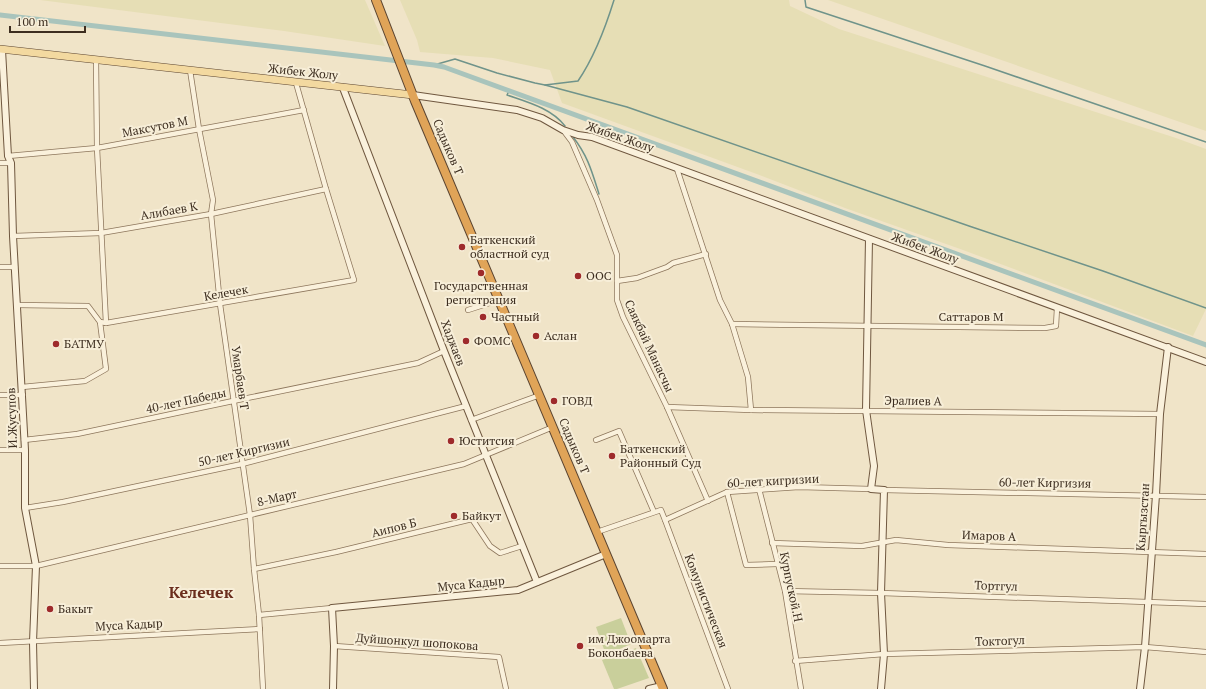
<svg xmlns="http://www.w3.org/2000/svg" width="1206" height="689" font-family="'PT Serif',serif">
<rect width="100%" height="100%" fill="#f0e4c8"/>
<g fill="#e6deb5">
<path d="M40 0H365L385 46 284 31Z"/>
<path d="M400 0H789L790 6 839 29 1176 138 1206 149V309L1193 336 963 250 845 208 754 173 562 103 550 70 493 58 420 52 417 40Z"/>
<path d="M828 0H1206V131Z"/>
</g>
<g fill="#c9cf9b">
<path d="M621 618 631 644 606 655 596 627Z"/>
<path d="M636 648 649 678 617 689H614L602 660Z"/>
</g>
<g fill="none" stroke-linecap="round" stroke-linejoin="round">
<g stroke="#6f938a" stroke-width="1.5">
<path d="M805 0 806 7 985 66 1206 142"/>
<path d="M434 65 455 59 497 73 535 83 545 85 578 81C595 56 605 29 614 0"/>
<path d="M545 85 627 107 969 226 1103 271 1206 308"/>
<path d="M509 91 507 95C527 102 551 108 565 126"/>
<path d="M573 137C588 156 592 172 599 194"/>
</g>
<path stroke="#a9c4bc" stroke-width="5" d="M0 15 434 65 444 67 1206 345"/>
<g stroke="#8d765c" stroke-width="6">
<g id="street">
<path d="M96 60 97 148 106 323"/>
<path d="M190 70 199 129 213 200 211 214 220 304 250 515 254 569 259 615 263 689"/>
<path d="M563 130 572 142 597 200 617 255V300L623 317 667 407 708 501"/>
<path d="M8 156 97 148 304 110"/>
<path d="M0 163H11"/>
<path d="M677 169 720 300 732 324 748 377 751 410"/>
<path d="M13 236 101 233 211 214 326 189"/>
<path d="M0 267H15"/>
<path d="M617 281 637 278 667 267 673 263 706 254"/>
<path d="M17 305 88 306 100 322 106 369 85 381 22 387"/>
<path d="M468 310 499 300"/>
<path d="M100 322 106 323 354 280 326 189 296 83"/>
<path d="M732 324 1045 328 1056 326 1057 308"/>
<path d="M0 395H23"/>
<path d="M667 407 751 410 1160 414"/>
<path d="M471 420 540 395"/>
<path d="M24 440 77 434 233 401 418 363 444 351"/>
<path d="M596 440 619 431 654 512"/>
<path d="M0 450H25"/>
<path d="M759 489 785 591 801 689"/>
<path d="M884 490 1206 497"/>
<path d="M727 492 746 565 777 564"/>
<path d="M25 508 63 502 242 464 466 406"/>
<path d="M665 520 728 689"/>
<path d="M597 532 661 510 665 520 727 492 799 487 871 489"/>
<path d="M772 543 862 546 896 540 948 545 1206 554"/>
<path d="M0 566H36L464 464 553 427"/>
<path d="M254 569 336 552 472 519 490 546 500 553 522 546"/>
<path d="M785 591 881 593 1206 604"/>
<path d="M259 615 332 608"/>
<path d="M0 643 260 629"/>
<path d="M334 646 499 657 506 689"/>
<path d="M795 661 884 654 1145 647 1206 652"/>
</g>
</g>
<g stroke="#6f573f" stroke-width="8">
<g id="secondary">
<path d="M2 50 8 156 11 163 13 236 25 450V508L36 566 33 642 34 689"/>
<path d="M343 88 444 351 537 582"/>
<path d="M413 95 517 110 542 118 563 130 578 135 592 137 1206 362"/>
<path d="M869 239 866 410 874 466 871 489 884 490 881 593 884 654 881 689"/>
<path d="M333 689 334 646 332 608 518 590 606 554"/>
<path d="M649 689 662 686"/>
<path d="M1140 689 1145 647 1156 495 1160 414 1168 347"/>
</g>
</g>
<g stroke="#5b4430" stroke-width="8">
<path id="primary" d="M0 49 413 95"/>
</g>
<g stroke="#5b4430" stroke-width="10">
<path id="highway" d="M376 0 415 101 663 689"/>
</g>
<use href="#street" stroke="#faf1dc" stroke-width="4.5"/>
<use href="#secondary" stroke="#faf1dc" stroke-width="6"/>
<use href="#primary" stroke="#f3d9a0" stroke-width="7"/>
<use href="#highway" stroke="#e0a458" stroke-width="8"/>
</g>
<g fill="#9e2a2b" stroke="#f7eed8" stroke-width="1.5">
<circle cx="462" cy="247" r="4"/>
<circle cx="481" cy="273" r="4"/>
<circle cx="578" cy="276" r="4"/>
<circle cx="483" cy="317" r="4"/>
<circle cx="536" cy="336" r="4"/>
<circle cx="466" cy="341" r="4"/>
<circle cx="56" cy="344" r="4"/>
<circle cx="554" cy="401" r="4"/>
<circle cx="451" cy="441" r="4"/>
<circle cx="612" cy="456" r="4"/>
<circle cx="454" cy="516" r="4"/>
<circle cx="50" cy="609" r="4"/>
<circle cx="580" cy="646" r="4"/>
</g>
<g text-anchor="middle" stroke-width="4" stroke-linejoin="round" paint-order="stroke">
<g font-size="12" fill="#3d2e20" stroke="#f7eed8">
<text transform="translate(303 72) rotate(6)" y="4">Жибек Жолу</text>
<text transform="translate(155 127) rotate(-11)" y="4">Максутов М</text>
<text transform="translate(620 137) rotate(19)" y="4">Жибек Жолу</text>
<text transform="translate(448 147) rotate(67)" y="4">Садыков Т</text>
<text transform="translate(169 211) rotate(-10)" y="4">Алибаев К</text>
<text transform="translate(925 248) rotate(20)" y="4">Жибек Жолу</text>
<text transform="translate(226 293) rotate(-10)" y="4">Келечек</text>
<text x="971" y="321">Саттаров М</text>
<text transform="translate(453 343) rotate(69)" y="4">Хаджаев</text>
<text transform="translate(649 346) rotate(65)" y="4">Саякбай Манасчы</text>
<text transform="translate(240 378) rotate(82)" y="4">Умарбаев Т</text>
<text transform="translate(186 401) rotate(-12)" y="4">40-лет Пабеды</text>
<text transform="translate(913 401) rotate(1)" y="4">Эралиев А</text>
<text transform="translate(12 418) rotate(-92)" y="4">И.Жусупов</text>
<text transform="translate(574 446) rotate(67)" y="4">Садыков Т</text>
<text transform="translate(244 452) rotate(-13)" y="4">50-лет Киргизии</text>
<text transform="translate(773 481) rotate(-3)" y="4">60-лет кигризии</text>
<text transform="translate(1045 483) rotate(1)" y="4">60-лет Киргизия</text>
<text transform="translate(277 498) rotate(-13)" y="4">8-Март</text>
<text transform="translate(1143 517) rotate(-86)" y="4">Кыргызстан</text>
<text transform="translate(394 528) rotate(-14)" y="4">Аипов Б</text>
<text transform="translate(989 536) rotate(2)" y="4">Имаров А</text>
<text transform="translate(471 584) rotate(-6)" y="4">Муса Кадыр</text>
<text transform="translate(996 586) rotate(2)" y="4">Тортгул</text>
<text transform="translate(791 587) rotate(78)" y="4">Курпуской.Н</text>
<text transform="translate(706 601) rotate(69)" y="4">Комунистическая</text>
<text transform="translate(129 625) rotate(-3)" y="4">Муса Кадыр</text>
<text transform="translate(1000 641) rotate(-2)" y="4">Токтогул</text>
<text transform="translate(417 642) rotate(4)" y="4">Дуйшонкул шопокова</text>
</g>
<g font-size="12" fill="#3d2e20" stroke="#f7eed8" text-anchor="start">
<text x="470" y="244">Баткенский<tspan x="470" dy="14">областной суд</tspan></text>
<text x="586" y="280">ООС</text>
<text x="481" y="290" text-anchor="middle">Государственная<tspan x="481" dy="14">регистрация</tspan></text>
<text x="491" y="321">Частный</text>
<text x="544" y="340">Аслан</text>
<text x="474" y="345">ФОМС</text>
<text x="64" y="348">БАТМУ</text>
<text x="562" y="405">ГОВД</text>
<text x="459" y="445">Юститсия</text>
<text x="620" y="453">Баткенский<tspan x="620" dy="14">Районный Суд</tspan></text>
<text x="462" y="520">Байкут</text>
<text x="58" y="613">Бакыт</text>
<text x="588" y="643">им Джоомарта<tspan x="588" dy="14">Боконбаева</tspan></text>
</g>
<g font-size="16" font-weight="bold" fill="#6b2e1e" stroke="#f7eed8">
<text x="201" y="598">Келечек</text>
</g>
</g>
<path d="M10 26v6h75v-6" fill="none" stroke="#3d2e20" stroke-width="2"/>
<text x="16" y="26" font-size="12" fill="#3d2e20" stroke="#f7eed8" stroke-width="3" paint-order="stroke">100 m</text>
</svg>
